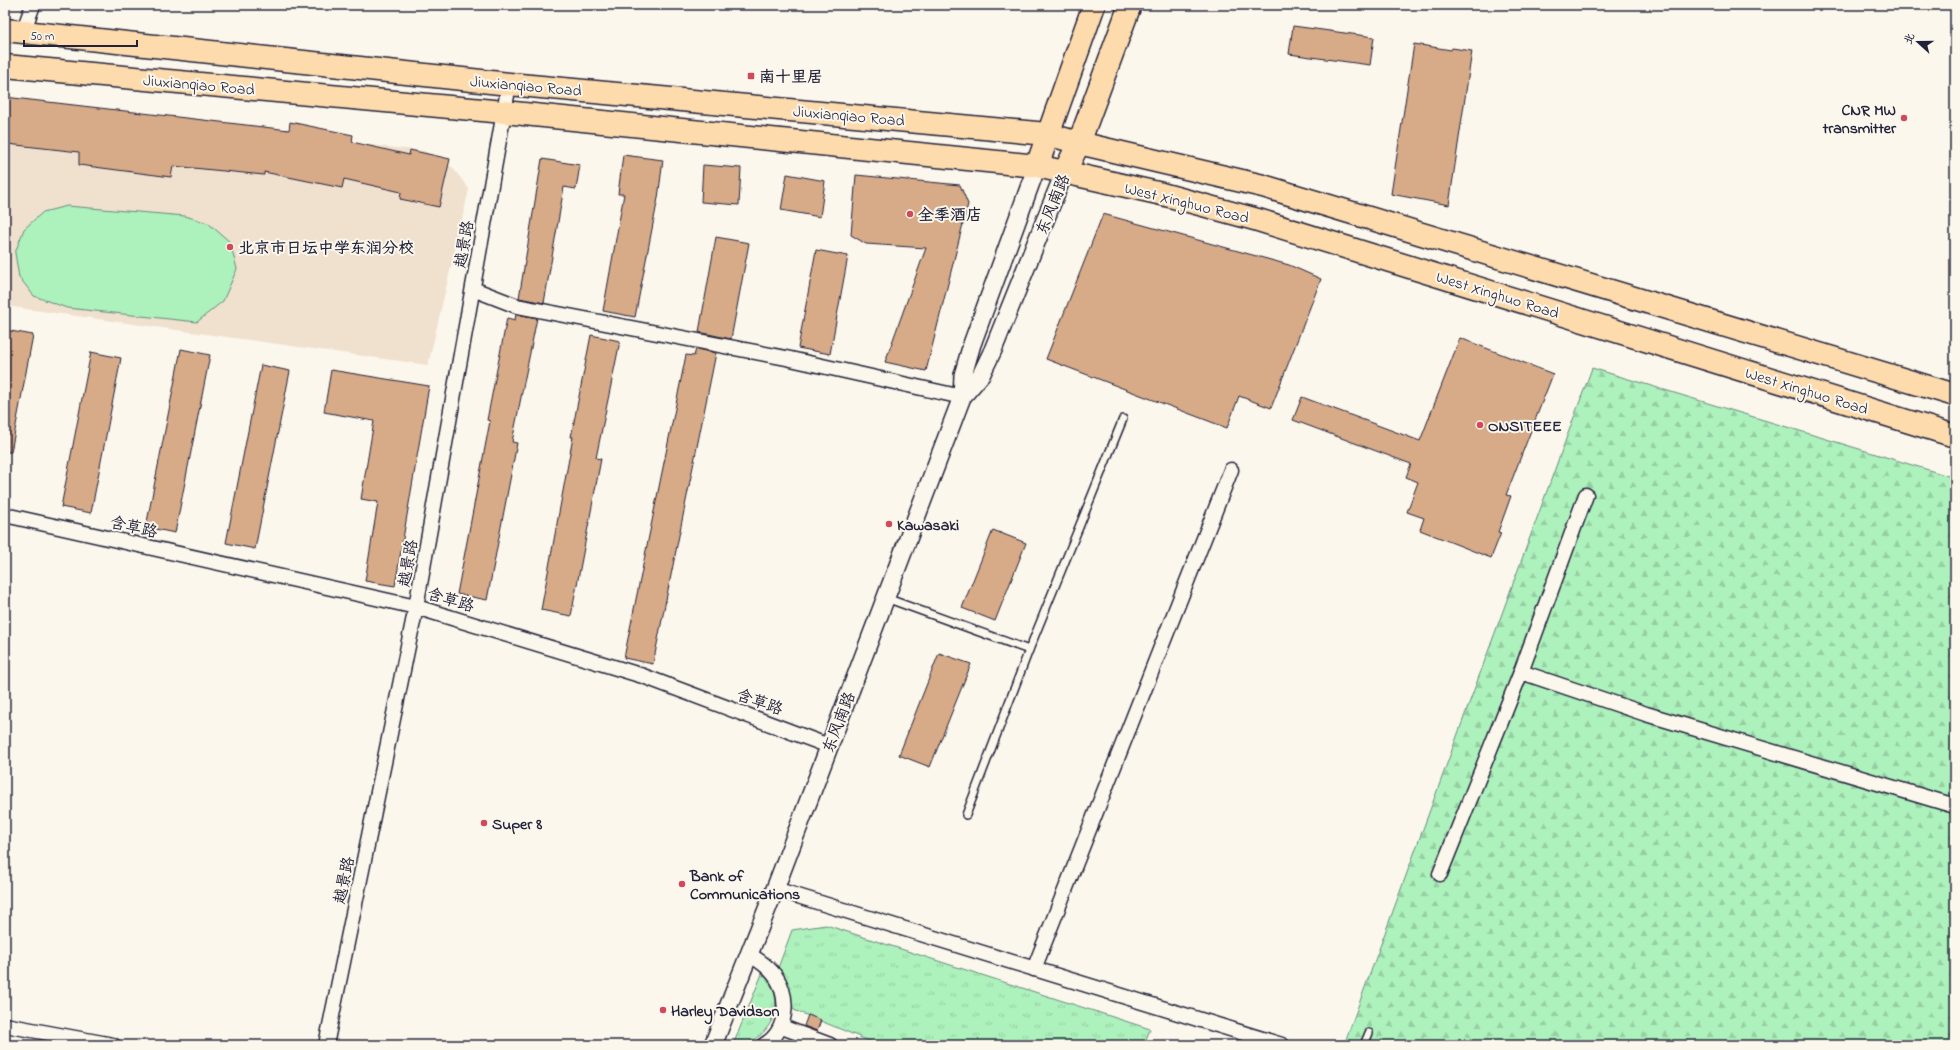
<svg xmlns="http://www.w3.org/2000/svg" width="1960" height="1050" font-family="'Indie Flower','LXGW WenKai TC',sans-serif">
<defs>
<pattern id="grass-tufts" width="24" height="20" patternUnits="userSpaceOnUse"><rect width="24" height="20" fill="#adf1bc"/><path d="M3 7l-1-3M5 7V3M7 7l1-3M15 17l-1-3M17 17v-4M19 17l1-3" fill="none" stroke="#95cea2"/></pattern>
<pattern id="forest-firs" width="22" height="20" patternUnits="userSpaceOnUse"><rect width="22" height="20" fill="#adf1bc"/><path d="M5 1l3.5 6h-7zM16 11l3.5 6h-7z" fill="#95cea2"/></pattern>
</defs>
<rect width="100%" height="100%" fill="#fbf7ec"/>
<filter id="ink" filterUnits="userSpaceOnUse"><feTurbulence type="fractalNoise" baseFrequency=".025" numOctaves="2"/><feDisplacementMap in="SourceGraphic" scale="8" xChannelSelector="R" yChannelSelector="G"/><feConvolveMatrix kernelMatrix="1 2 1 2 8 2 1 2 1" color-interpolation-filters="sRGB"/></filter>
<g filter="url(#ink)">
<path fill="#f0e0ce" d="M5 104 424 151 452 167 469 189 428 365 5 306Z"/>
<g fill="url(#grass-tufts)" stroke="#688a7c">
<path d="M826 925 1150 1029 1144 1045H879L794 1010 778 968 792 930Z"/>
<path d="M762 974C791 999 770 1045 733 1045Z"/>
</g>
<path fill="url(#forest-firs)" stroke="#688a7c" d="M1592 368 1955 478V1045H1354L1345 1042Z"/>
<path fill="#adf1bc" stroke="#688a7c" d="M67 206 185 216 208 223 230 242 237 269 223 301 197 322 67 308 34 296 19 277 15 253 24 229 43 212Z"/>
<g fill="#d7aa88" stroke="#22223b">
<path d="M1293 26 1374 37 1370 65 1289 54Z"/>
<path d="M1414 44 1451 50 1452 48 1472 51 1449 205 1391 194Z"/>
<path d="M5 97 289 130 290 122 353 135 352 142 409 155 410 150 450 159 439 207 400 199 401 192 344 179 342 188 264 172V175L173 166 171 177 79 165V152L7 144 9 130H5Z"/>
<path d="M623 155 663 160 658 198 635 317 603 311 624 194H618Z"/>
<path d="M542 159 580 165 576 189 564 187 544 303 519 298Z"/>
<path d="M703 165 741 168 739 205 701 202Z"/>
<path d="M787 174 825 181 820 217 781 210Z"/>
<path d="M856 175 960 185 968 204 926 371 885 362 926 248 866 244 851 235Z"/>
<path d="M1103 214 1289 265 1321 279 1271 408 1239 396 1227 428 1046 359Z"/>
<path d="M716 237 749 243 731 339 699 332Z"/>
<path d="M816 250 848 256 830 354 798 348Z"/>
<path d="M516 314 537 318 512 442 517 443 487 600 457 594 490 421 487 420 507 318 515 320Z"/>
<path d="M5 330 33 335 11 452H5Z"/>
<path d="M591 335 620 341 596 458 601 459 571 616 541 610 573 437H571Z"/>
<path d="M1460 338 1553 374 1506 495 1511 496 1498 532 1501 533 1491 558 1420 530 1424 518 1407 512 1418 482 1406 477 1411 464 1293 420 1302 397 1420 441Z"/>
<path d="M181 349 210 355 175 533 146 527Z"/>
<path d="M696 349 716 353 653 664 624 658 686 355 694 356Z"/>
<path d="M91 352 121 358 91 513 61 507Z"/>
<path d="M261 365 290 371 255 549 226 543Z"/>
<path d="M331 370 429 386 395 586 365 581 378 502 361 499 374 421 324 412Z"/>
<path d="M993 530 1026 543 995 621 962 608Z"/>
<path d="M939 653 971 664 930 767 899 755Z"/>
<path d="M808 1015 821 1020 817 1031 804 1026Z"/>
</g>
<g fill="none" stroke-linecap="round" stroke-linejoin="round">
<g stroke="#22223b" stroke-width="10">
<g id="service">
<path d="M886 598 1029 650"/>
<path d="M966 815 1029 650 1123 419"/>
<path d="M1364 1045 1369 1033"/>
</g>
</g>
<g stroke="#22223b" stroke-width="17">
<g id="minor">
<path d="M23 32 33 5"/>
<path d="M473 289 517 306 786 358 962 397"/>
<path d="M5 515 416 607 643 676 829 746"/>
<path d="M1521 672 1646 714 1955 806"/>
<path d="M1440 874 1521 672 1586 495"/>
<path d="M775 889 1282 1045"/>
<path d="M749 954C756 959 765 964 771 971 791 991 789 1031 764 1045"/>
<path d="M1034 969 1231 470"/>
<path d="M5 1025 113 1045"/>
<path d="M782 1027 830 1045"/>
<path d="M326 1045 416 607 509 84"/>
</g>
</g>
<g stroke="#22223b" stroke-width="20">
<g id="tertiary">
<path d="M962 397 981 375 993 350 1064 173"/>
<path d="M713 1045 775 889 962 397 963 375 972 344 1037 166"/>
</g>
</g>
<g stroke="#22223b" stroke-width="25">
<g id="primary">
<path d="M5 30 509 84 1047 134 1079 143 1263 186 1955 395"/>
<path d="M5 66 504 112 1037 166 1162 194 1258 220 1955 436"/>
<path d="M1037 166 1094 5"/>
<path d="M1064 173 1079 143 1130 5"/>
</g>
</g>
<use href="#service" stroke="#fbf7ec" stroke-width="7"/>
<use href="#minor" stroke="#fbf7ec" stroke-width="14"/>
<use href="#tertiary" stroke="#fbf7ec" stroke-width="17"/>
<use href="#primary" stroke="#fedbac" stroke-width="22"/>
</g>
</g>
<g fill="#d1495b" stroke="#fbf7ec" stroke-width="1.5">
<rect x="747" y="72" width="8" height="8" rx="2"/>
<circle cx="1904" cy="118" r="4"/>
<circle cx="910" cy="214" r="4"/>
<circle cx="230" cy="247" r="4"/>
<circle cx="1480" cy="425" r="4"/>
<circle cx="889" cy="524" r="4"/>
<circle cx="484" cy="823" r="4"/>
<circle cx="682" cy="884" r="4"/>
<circle cx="663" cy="1010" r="4"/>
</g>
<g text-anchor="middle" stroke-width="4" stroke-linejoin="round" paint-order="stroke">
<g font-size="16" font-weight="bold" fill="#22223b" stroke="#fbf7ec" text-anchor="start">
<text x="759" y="82">南十里居</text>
<text x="1896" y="115" text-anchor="end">CNR MW<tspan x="1896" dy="18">transmitter</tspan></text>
<text x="918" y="220">全季酒店</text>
<text x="238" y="253">北京市日坛中学东润分校</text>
<text x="1488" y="431">ONSITEEE</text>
<text x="897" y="530">Kawasaki</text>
<text x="492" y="829">Super 8</text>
<text x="690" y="881">Bank of<tspan x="690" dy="18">Communications</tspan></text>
<text x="671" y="1016">Harley Davidson</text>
</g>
<g font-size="16" fill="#22223b" stroke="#fbf7ec">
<text transform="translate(199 84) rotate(5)" y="6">Jiuxianqiao Road</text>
<text transform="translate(526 85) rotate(5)" y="6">Jiuxianqiao Road</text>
<text transform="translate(849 115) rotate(5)" y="6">Jiuxianqiao Road</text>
<text transform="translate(1187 202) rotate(14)" y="6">West Xinghuo Road</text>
<text transform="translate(1052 204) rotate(-68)" y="6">东风南路</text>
<text transform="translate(463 244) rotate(-80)" y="6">越景路</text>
<text transform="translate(1498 294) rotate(17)" y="6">West Xinghuo Road</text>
<text transform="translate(1807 390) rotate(17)" y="6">West Xinghuo Road</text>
<text transform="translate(134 526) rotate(13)" y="6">含草路</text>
<text transform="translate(407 563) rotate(-80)" y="6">越景路</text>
<text transform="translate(451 599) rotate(17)" y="6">含草路</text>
<text transform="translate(760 701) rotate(20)" y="6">含草路</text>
<text transform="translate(838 722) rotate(-69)" y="6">东风南路</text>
<text transform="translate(343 880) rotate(-78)" y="6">越景路</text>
</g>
</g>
<rect width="1960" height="1050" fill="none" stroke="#fbf7ec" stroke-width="20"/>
<rect x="10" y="10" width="1940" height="1030" fill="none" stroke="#22223b" stroke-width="1.5" filter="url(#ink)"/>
<g transform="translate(1918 42) rotate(291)" stroke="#fbf7ec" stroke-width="3" paint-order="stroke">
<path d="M0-3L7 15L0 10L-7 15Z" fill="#22223b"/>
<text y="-6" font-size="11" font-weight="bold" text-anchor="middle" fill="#22223b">北</text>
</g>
<path d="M24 40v6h113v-6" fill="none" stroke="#22223b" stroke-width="2"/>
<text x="30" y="40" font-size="12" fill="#22223b" stroke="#fbf7ec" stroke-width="3" paint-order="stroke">50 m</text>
</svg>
